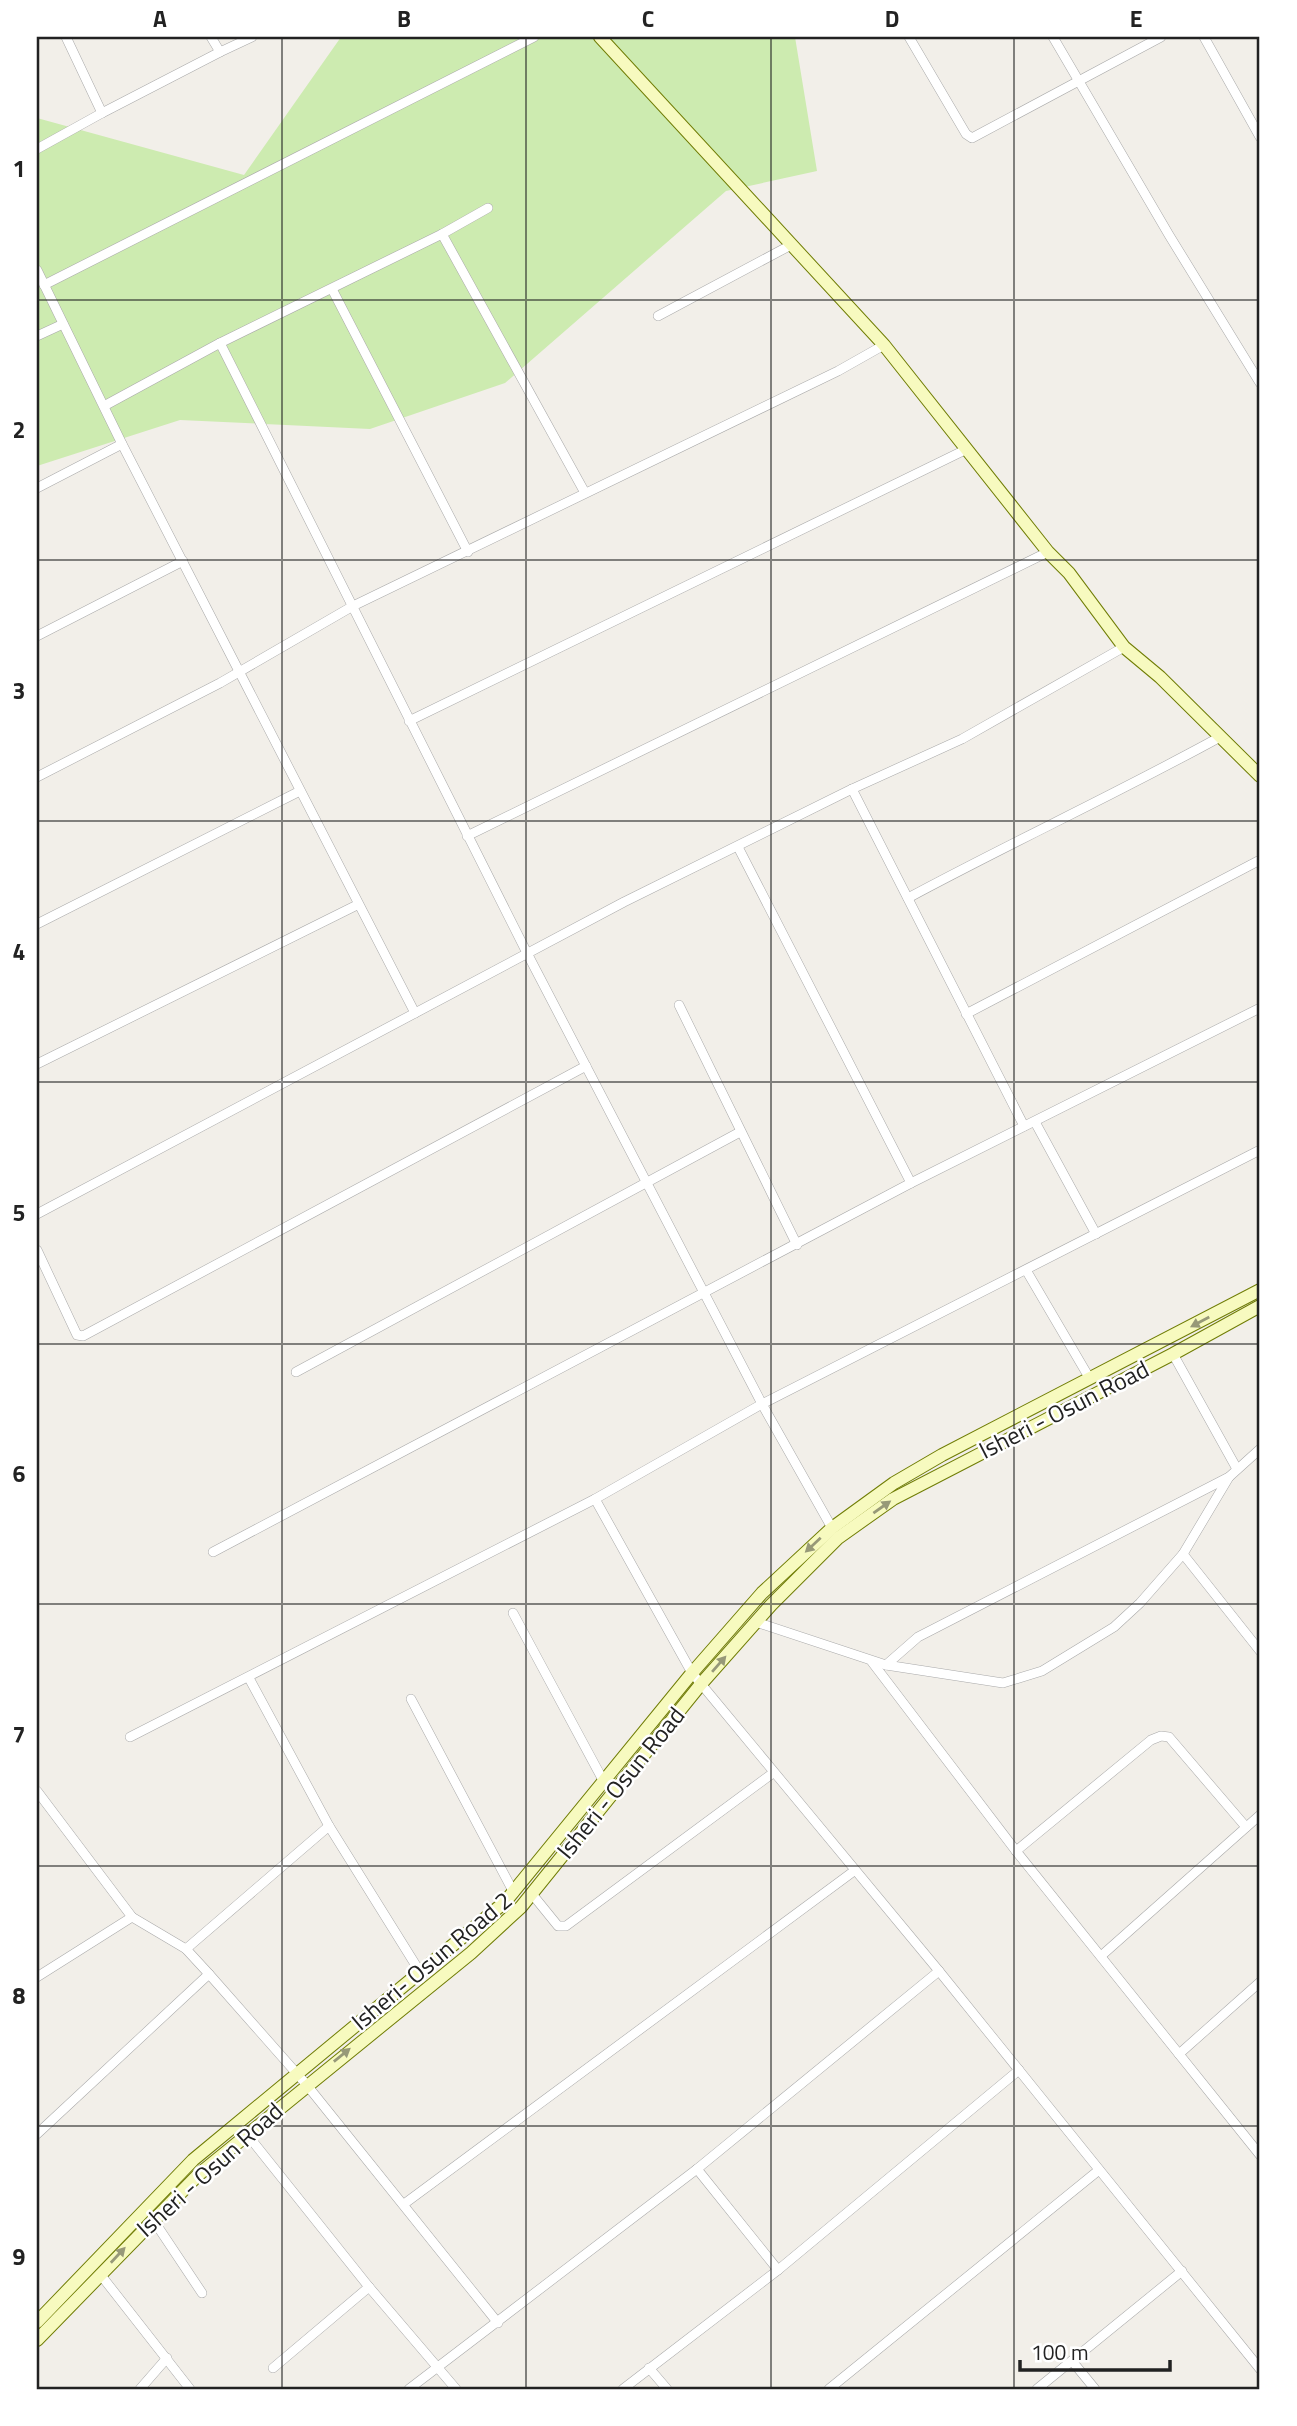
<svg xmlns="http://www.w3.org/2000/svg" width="1297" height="2426" font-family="'Titillium Web',sans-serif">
<rect width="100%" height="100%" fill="#f2efe9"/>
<path fill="#cdebb0" d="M341 37H795L817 171 726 191 505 383 370 429 180 420 37 466V118L244 175Z"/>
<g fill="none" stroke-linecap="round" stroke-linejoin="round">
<g stroke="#a9a9a9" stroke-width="10">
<g id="street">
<path d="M909 37 966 134 972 138 1161 37"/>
<path d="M1053 37 1169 235 1260 383"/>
<path d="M1204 37 1260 137"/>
<path d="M220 52 252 37"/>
<path d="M102 113 220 52 211 37"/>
<path d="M37 149 102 113 66 37"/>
<path d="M442 234 584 491"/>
<path d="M37 270 122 444 415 1013"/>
<path d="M44 285 534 37"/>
<path d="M332 289 468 552"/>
<path d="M658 316 791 245"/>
<path d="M37 336 63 324"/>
<path d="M220 343 527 953 762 1404 832 1528"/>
<path d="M104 406 220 343 442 234 488 208"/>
<path d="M37 488 122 444"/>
<path d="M37 636 183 561"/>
<path d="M409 721 967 449"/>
<path d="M37 777 220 683 353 606 838 371 884 345"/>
<path d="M852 789 1024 1126"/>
<path d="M467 836 1048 552"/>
<path d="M738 847 911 1183"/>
<path d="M908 898C1012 842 1118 793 1220 737"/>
<path d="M37 924 300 791"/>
<path d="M679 1005 797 1245"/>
<path d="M966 1014 1260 860"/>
<path d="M37 1064 357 905"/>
<path d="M1035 1122 1096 1234"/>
<path d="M37 1214 624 902 852 789 962 739 1124 647"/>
<path d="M37 1250 77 1335 83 1336 586 1066"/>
<path d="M1026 1270 1090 1379"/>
<path d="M1173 1354 1237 1469"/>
<path d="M296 1372 740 1132"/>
<path d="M595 1499 692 1673 939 1971 1260 2369"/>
<path d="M213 1552 911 1183 1260 1008"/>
<path d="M1183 1554 1260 1651"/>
<path d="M513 1613 604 1782"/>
<path d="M756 1622 886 1665 1003 1683 1042 1671 1114 1627 1140 1603 1183 1554 1229 1477"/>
<path d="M872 1662 1016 1851 1260 2155"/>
<path d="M886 1665 918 1637 1229 1477 1260 1449"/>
<path d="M249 1678 329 1826 420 1972"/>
<path d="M411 1699 514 1893"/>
<path d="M130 1737 595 1499 762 1404 1260 1150"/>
<path d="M37 1791 132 1917"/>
<path d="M1016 1851 1151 1740 1161 1736 1169 1737 1246 1827"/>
<path d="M532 1894 558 1926H566L773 1773"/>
<path d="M186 1949 329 1826"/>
<path d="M1101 1956 1260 1815"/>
<path d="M37 1977 132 1917 186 1949 209 1974 306 2084 498 2323"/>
<path d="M1179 2054 1260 1982"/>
<path d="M246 2133 369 2287 456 2389"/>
<path d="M37 2134 209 1974"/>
<path d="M697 2169 778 2270"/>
<path d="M404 2204 854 1871"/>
<path d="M152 2218 202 2293"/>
<path d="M100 2274 190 2389"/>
<path d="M1072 2361 1095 2389"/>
<path d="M273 2368 369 2287"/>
<path d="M649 2368 667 2389"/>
<path d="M140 2389 167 2358"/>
<path d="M409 2389 697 2169 939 1971"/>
<path d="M623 2389 778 2270 1019 2070"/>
<path d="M829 2389 1099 2170"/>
<path d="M1037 2389 1182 2271"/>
</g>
</g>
<g stroke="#707d05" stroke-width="14">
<g id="secondary">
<path d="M600 37 884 345 1048 552 1069 573 1124 647 1160 677 1260 776"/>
<path d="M37 2322 193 2160 505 1902 692 1673 762 1593 832 1528 894 1483 942 1455 1260 1290"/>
<path d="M37 2340 198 2175 471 1953 521 1907 701 1684 771 1605 838 1538 893 1499 1173 1354 1260 1306"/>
</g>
</g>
<use href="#street" stroke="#fff" stroke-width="9"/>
<use href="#secondary" stroke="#f7fabf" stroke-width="12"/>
</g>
<defs><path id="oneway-solid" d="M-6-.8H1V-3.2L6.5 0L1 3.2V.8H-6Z" transform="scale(1.75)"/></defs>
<g fill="#979978">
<use href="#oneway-solid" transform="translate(1200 1322) rotate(152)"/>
<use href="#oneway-solid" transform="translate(882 1507) rotate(-35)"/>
<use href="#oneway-solid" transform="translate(813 1545) rotate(137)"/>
<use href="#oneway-solid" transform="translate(719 1664) rotate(-49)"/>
<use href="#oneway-solid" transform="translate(342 2055) rotate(-39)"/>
<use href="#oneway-solid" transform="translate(118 2255) rotate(-47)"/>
</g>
<path fill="none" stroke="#222" stroke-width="2" stroke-opacity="0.55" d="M282 37V2389M526 37V2389M771 37V2389M1014 37V2389M37 300H1260M37 560H1260M37 821H1260M37 1082H1260M37 1344H1260M37 1604H1260M37 1866H1260M37 2126H1260"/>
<g text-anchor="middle" stroke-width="5" stroke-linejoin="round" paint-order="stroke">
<g font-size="24" fill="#222" stroke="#fff">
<text transform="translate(1064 1410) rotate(-27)" y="8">Isheri - Osun Road</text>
<text transform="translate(621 1783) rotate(-51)" y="8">Isheri - Osun Road</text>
<text transform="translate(432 1961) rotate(-40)" y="8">Isheri- Osun Road 2</text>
<text transform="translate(210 2170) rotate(-42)" y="8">Isheri - Osun Road</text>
</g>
</g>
<rect width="1297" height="2426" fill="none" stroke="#ffffff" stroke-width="77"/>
<path d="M1020 2360v10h150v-10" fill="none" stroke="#222222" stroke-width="3.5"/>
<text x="1031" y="2360" font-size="21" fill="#222222" stroke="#ffffff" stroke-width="5" paint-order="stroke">100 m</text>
<rect x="38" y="38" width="1220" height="2350" fill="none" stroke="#222" stroke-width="2.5"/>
<g font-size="23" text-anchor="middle" font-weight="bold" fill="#222">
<text x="160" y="27">A</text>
<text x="404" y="27">B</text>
<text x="648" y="27">C</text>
<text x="892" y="27">D</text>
<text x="1136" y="27">E</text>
<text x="19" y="177">1</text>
<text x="19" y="438">2</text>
<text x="19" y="699">3</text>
<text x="19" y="960">4</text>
<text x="19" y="1221">5</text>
<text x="19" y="1482">6</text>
<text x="19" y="1743">7</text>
<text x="19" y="2004">8</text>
<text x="19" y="2265">9</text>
</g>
</svg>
